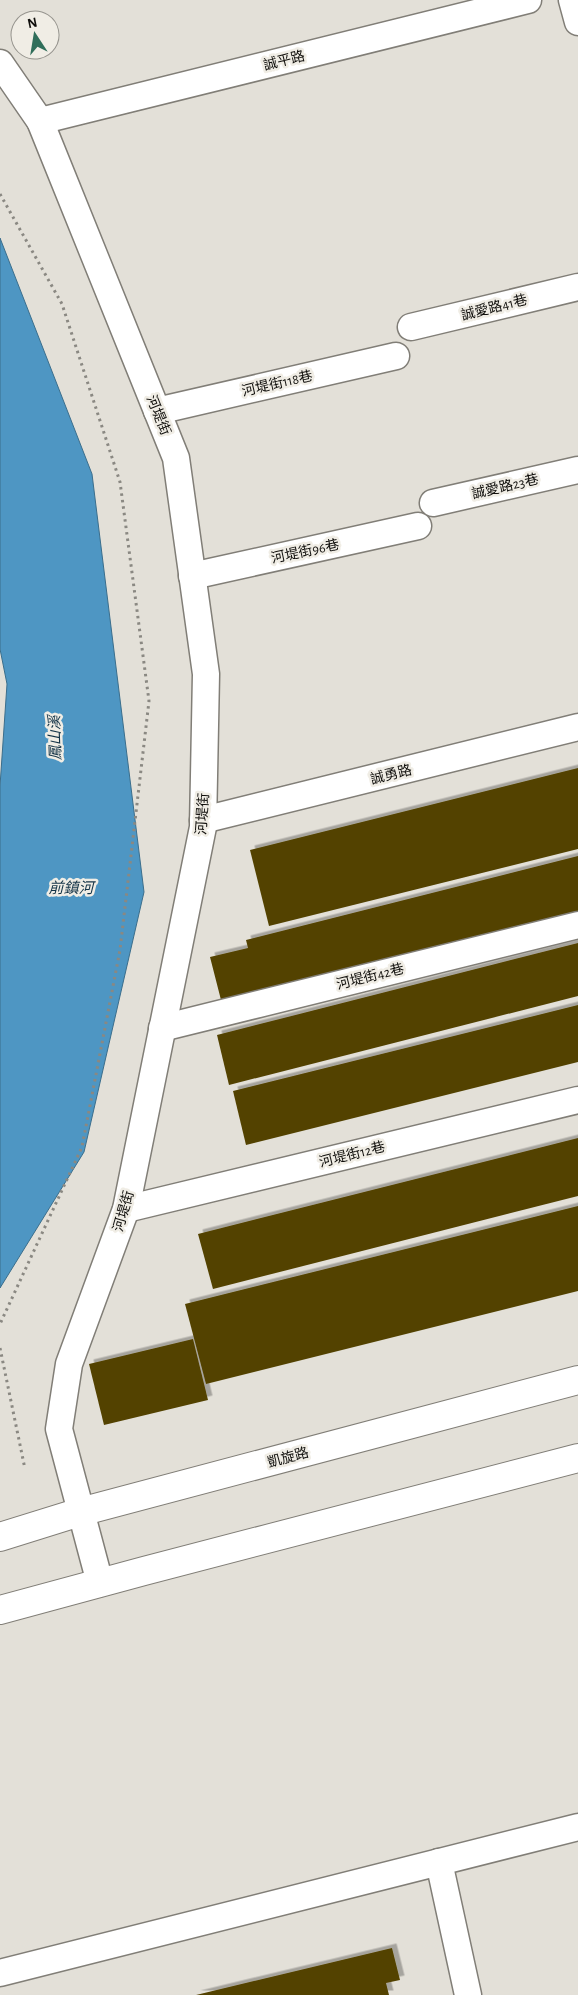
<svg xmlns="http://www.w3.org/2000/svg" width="578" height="1995" font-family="'Alegreya Sans','Noto Sans TC',sans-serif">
<defs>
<filter id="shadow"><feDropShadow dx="4.5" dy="-4.5" stdDeviation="0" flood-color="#0004"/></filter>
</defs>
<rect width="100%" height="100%" fill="#e3e0d8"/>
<path fill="#4e96c3" stroke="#3b6e8c" d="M0 238 92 474 144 892 84 1152 0 1288V786L7 684 0 649Z"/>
<g fill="#534200" filter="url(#shadow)">
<path d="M578 768V849L269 926 250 850Z"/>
<path d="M578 856V912L259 993V990L221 1000 210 957 248 948 246 940Z"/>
<path d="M578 943V996L229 1085 217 1035Z"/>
<path d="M578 1005V1062L246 1145 233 1091Z"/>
<path d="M578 1138V1196L213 1289 198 1234Z"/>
<path d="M578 1206V1291L206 1384 185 1304Z"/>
<path d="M193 1339 208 1400 104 1425 89 1364Z"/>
<path d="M392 1948 400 1980 386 1983 389 1995H196Z"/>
</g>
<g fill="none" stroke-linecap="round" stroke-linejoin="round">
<g stroke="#817e77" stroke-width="29">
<g id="minor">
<path d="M572 0 578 22"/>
<path d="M0 63 40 121 176 458 206 674 203 827 126 1209 69 1364 59 1429 100 1583"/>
<path d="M40 121 528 0"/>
<path d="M411 327 578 287"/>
<path d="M157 411 396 356"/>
<path d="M433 503 578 470"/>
<path d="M192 576 418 526"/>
<path d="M203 820 578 727"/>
<path d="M162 1028 578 925"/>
<path d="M126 1209 578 1100"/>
<path d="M439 1862 468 1995"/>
<path d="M0 1973 578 1827"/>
</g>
</g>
<g stroke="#817e77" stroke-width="30">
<g id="tertiary">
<path d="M0 1537 80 1512 578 1380"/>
<path d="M0 1610 144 1571 578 1458"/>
</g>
</g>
<g stroke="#8a8882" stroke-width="3" stroke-dasharray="2.5 4" stroke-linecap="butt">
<path d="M0 194 62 304 120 482 149 701 120 950 82 1147 0 1324"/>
<path d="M0 1348 25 1469"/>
</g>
<use href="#minor" stroke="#fff" stroke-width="26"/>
<use href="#tertiary" stroke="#fff" stroke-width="28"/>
</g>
<g text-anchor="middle" stroke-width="5" stroke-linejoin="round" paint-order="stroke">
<g font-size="14" fill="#100f0c" stroke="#f0ede5">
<text transform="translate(284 60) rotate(-14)" y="5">誠平路</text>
<text transform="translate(494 307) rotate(-14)" y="5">誠愛路41巷</text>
<text transform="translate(277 383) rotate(-13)" y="5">河堤街118巷</text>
<text transform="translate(159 415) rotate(68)" y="5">河堤街</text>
<text transform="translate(505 486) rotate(-13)" y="5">誠愛路23巷</text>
<text transform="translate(305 551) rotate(-12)" y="5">河堤街96巷</text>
<text transform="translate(391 774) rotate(-14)" y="5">誠勇路</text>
<text transform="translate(202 814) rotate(-86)" y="5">河堤街</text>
<text transform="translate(370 976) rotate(-14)" y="5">河堤街42巷</text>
<text transform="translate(352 1154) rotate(-14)" y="5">河堤街12巷</text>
<text transform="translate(123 1211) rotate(-74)" y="5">河堤街</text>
<text transform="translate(288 1457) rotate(-15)" y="5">凱旋路</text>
</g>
<g font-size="15" font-style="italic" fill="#123246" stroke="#f0ede5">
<text transform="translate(55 738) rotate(-92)" y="5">鳳山溪</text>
<text x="71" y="893">前鎮河</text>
</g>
</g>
<g transform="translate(35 35) rotate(348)"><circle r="24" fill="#f0ede5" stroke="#96948e"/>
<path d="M0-4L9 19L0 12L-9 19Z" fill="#306e5a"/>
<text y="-8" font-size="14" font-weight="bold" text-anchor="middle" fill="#100f0c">N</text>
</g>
</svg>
